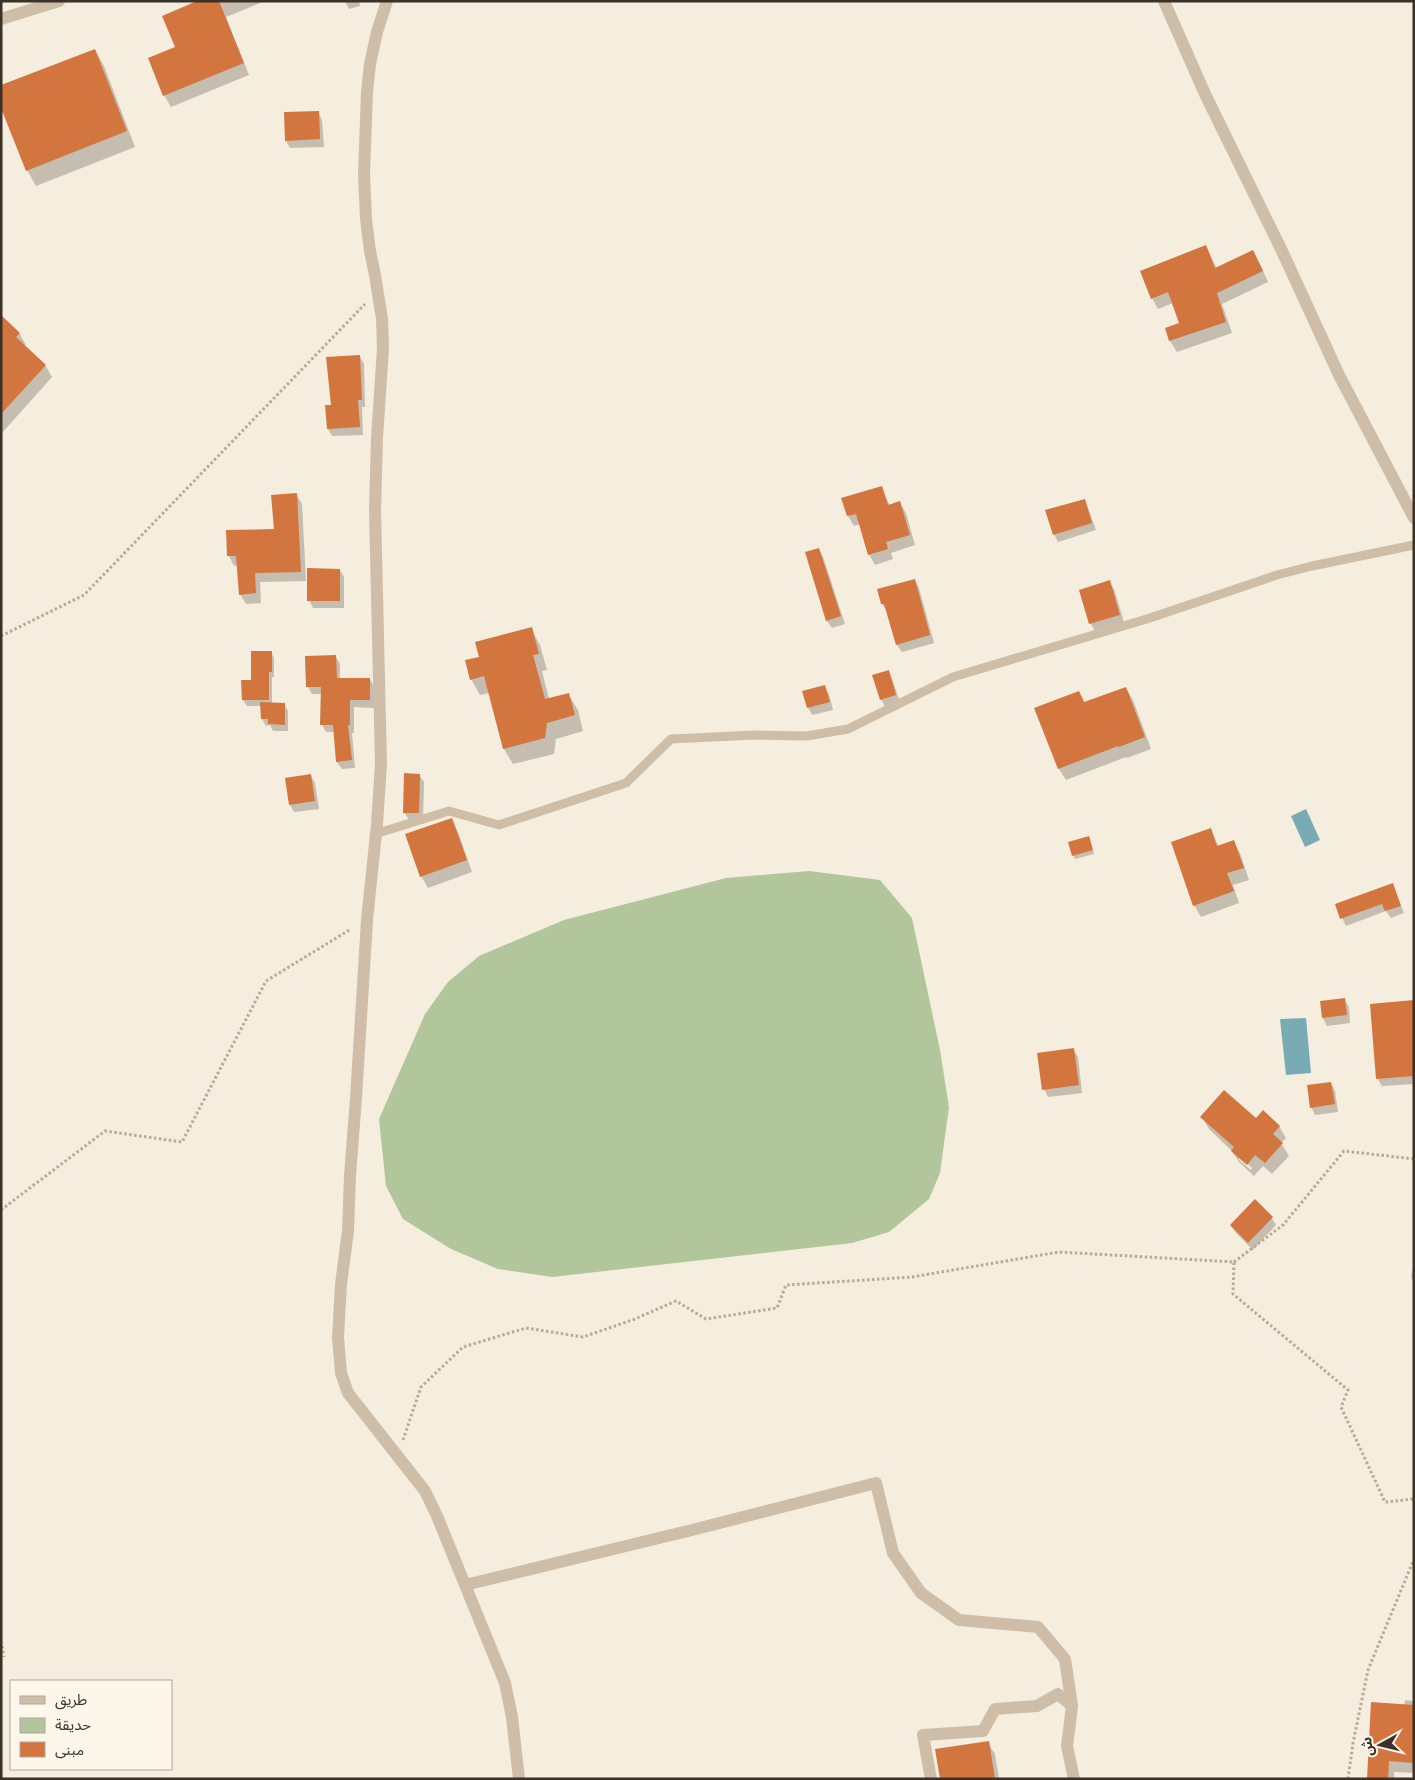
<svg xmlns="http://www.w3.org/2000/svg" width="1415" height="1780" font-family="Inter,'Noto Sans Arabic',sans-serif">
<rect width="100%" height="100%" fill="#f5eddd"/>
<path fill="#b2c69b" d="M809 871 880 880 912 918 940 1050 949 1107 940 1173 929 1199 889 1232 852 1243 552 1277 498 1269 451 1249 403 1219 386 1186 379 1119 425 1014 448 982 479 956 564 920 726 878Z"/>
<g fill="#79abb5">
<path d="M1306 809 1320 840 1305 847 1291 816Z"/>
<path d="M1306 1018 1311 1073 1286 1075 1280 1019Z"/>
</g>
<g fill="#0003" fill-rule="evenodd">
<path d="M200 1H265L226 17 249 75 171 107 164 95 176 48Z"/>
<path d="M345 1H359L360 6 349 9Z"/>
<path d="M95 50 104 66 135 147 36 186 27 170Z"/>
<path d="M318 112 322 120 324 147 290 148 286 141Z"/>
<path d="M1206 246 1217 269 1259 262 1268 282 1222 304 1232 333 1177 352 1170 341 1166 329 1180 324 1173 303 1158 309 1152 298Z"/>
<path d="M1 317 19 333 26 345 24 346 45 365 52 377 1 434Z"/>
<path d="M360 357 364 364 365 407H362L363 435 332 436 328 429 332 406Z"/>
<path d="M882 488 890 506 900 503 906 513 915 545 891 553 893 559 875 565 869 554 860 524 854 526 848 516 843 499Z"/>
<path d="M296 494 302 504 306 581 260 582 261 603 246 604 240 594 238 565 234 566 229 556 276 530Z"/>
<path d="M1084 500 1088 508 1096 530 1058 542 1054 534Z"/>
<path d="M819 550 823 557 845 624 832 628 827 621Z"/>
<path d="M340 570 344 577V608H313L309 600Z"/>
<path d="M915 581 919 588 934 643 902 652 897 645 887 611 882 604Z"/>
<path d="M1109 582 1114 589 1124 622 1095 631 1091 624 1080 591Z"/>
<path d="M531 629 540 645 547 670 542 671 549 699 568 694 578 710 583 731 556 739 554 754 513 764 504 749 489 693 480 695 471 679 480 658Z"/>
<path d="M271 652 274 658V677H272V704H284L288 711V731H273L270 725 266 726 262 719V706H247L243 700 253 681Z"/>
<path d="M336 657 340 664V679H370L374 687V708L354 707V733H352L355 768 342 769 337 762 335 732H326L322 725V694H312L308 687Z"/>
<path d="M888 671 892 679 900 702 885 707 881 699Z"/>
<path d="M824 686 829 694 833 710 812 715 808 707Z"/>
<path d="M1126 688 1133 700 1151 749 1127 758 1126 757 1066 780 1059 769 1036 709 1079 692 1085 703Z"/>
<path d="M419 775 424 782 423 820H409L404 812Z"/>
<path d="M311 776 315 783 319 809 294 812 290 805Z"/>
<path d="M452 820 458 832 472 872 428 888 421 876Z"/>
<path d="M1210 829 1219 847 1233 842 1240 853 1249 880 1233 885 1239 903 1201 917 1194 905Z"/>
<path d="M1089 837 1094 854 1075 859 1069 843Z"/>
<path d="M1392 884 1404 913 1391 918 1386 911 1346 926 1336 905Z"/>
<path d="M1344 999 1349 1007 1350 1023 1327 1026 1323 1018 1321 1002Z"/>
<path d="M1414 1002V1084L1382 1086 1377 1078Z"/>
<path d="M1073 1049 1078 1057 1082 1093 1048 1097 1044 1089Z"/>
<path d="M1331 1083 1335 1091 1338 1112 1315 1115 1311 1107Z"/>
<path d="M1202 1117 1256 1120 1279 1126 1286 1138 1281 1143 1289 1156 1272 1174 1263 1166 1254 1176 1239 1162 1232 1151 1209 1129ZM1239 1156 1252 1168 1251 1170 1239 1160Z"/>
<path d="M1272 1218 1276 1225 1253 1250 1236 1233 1231 1226Z"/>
<path d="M1414 1262V1282L1411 1277Z"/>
<path d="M1405 1700 1414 1701V1773L1394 1772V1779H1368L1404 1706Z"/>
<path d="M988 1743 995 1754 999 1779H941Z"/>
</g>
<g fill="#d2753e">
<path d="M197 1H219L244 63 163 96 148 58 175 47 162 16Z"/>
<path d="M95 49 127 131 26 171 1 108V85Z"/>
<path d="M319 111 320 139 285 141 284 112Z"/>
<path d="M1206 245 1215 268 1253 250 1263 271 1217 293 1226 322 1169 341 1165 328 1179 323 1168 292 1151 299 1140 271Z"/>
<path d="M1 315 20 333 16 337 46 365 1 414Z"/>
<path d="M360 355 362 400H358L360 427 327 429 325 405H331L326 357Z"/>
<path d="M882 486 888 505 900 501 910 535 886 542 888 549 868 555 856 514 847 516 841 498Z"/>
<path d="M297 493 301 572 255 573 256 593 239 595 236 556H227L226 530 274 529 271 495Z"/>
<path d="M1085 499 1092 523 1053 535 1045 510Z"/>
<path d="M819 548 841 616 826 621 805 552Z"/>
<path d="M307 568 340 569V601H307Z"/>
<path d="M915 579 930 635 896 645 884 604H881L877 589Z"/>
<path d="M1110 580 1120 615 1089 624 1079 590Z"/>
<path d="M532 627 539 654 533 655 545 699 569 693 575 715 547 723 545 738 503 749 484 676 470 680 465 660 479 657 475 642Z"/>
<path d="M251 651H272V672H269V700H242L241 680H251Z"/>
<path d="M336 655 337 678H370V700H350V725H348L352 760 336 762 333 725H320L321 687H306L305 656Z"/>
<path d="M889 670 896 695 880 700 872 675Z"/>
<path d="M825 685 830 702 807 708 802 691Z"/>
<path d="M1126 687 1145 737 1119 747 1118 746 1058 769 1034 708 1079 691 1084 702Z"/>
<path d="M260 702 285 703V725L268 724V719H261Z"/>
<path d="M404 773 420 774 419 813H403Z"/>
<path d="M311 774 315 801 289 805 285 778Z"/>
<path d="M452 818 467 860 420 877 405 834Z"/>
<path d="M1211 828 1217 846 1234 840 1244 868 1227 873 1234 891 1193 906 1171 842Z"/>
<path d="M1089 836 1093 850 1072 856 1068 842Z"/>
<path d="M1393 883 1401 906 1385 911 1382 904 1340 919 1335 904Z"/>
<path d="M1345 998 1347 1015 1322 1018 1320 1001Z"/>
<path d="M1414 1000V1076L1376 1079 1370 1004Z"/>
<path d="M1074 1048 1079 1085 1042 1090 1037 1053Z"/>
<path d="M1331 1082 1335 1104 1310 1108 1307 1085Z"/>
<path d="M1224 1090 1256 1118 1263 1110 1280 1126 1273 1134 1283 1143 1265 1163 1255 1155 1247 1165 1231 1151 1234 1147 1200 1117Z"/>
<path d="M1255 1199 1273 1217 1248 1243 1230 1225Z"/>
<path d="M1371 1702 1414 1705V1763L1389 1761 1388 1779H1367Z"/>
<path d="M989 1741 995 1779H940L935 1749Z"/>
</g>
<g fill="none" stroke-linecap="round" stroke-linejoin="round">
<g stroke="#bba991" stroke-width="3" stroke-dasharray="2.5 2.5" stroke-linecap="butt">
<path d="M1 636 84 595 365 304"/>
<path d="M1 1210 105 1131 182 1142 266 981 351 929"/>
<path d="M1234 1262 1283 1225 1344 1151 1414 1159"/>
<path d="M403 1440 421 1387 463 1347 526 1328 583 1337 635 1319 676 1301 706 1319 777 1308 786 1285 912 1277 1059 1252 1234 1262 1233 1294 1348 1390 1341 1407 1385 1502 1414 1499"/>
<path d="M1 1641 4 1657"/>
<path d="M1348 1779 1353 1743 1368 1670 1414 1559"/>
</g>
<path stroke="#cfbea7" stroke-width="9" d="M375 834 449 811 499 825 626 783 671 739 755 735 807 736 848 729 953 677 1150 618 1277 575 1312 566 1414 545"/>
<g stroke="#cfbea7" stroke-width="12">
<path d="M387 1 377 32 370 64 367 92 364 174 366 219 370 251 375 275 382 319 383 348 377 438 375 510 381 764 377 824 367 920 356 1098 350 1176 348 1231 341 1284 338 1337 341 1373 348 1393 425 1491 437 1516 505 1683 512 1717 519 1779"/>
<path d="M1164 1 1205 94 1282 251 1339 375 1414 518"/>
<path d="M1 19 59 1"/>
<path d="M465 1585 692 1530 876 1483 893 1553 921 1593 959 1620 1038 1627 1065 1659 1072 1706"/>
<path d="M931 1779 923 1735 983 1731 995 1709 1037 1706 1058 1694 1072 1706 1067 1746 1074 1779"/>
</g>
</g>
<rect width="1415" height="1780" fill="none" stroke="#3b3129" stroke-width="5"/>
<rect x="10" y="1680" width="162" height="90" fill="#fcf6eb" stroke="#afa79d"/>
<rect x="20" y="1696" width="25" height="8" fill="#cfbea7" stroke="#afa79d"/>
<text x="55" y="1705" font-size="15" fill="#3b3129">طريق</text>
<rect x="20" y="1718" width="25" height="15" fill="#b2c69b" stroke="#afa79d"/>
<text x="55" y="1730" font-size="15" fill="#3b3129">حديقة</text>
<rect x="20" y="1742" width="25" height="15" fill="#d2753e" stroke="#afa79d"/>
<text x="55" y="1755" font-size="15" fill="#3b3129">مبنى</text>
<g transform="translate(1380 1745) rotate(262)" stroke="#fcf6eb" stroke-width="4" paint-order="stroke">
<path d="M0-4L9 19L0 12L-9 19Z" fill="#3b3129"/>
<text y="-8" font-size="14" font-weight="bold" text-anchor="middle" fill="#3b3129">ش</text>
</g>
</svg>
